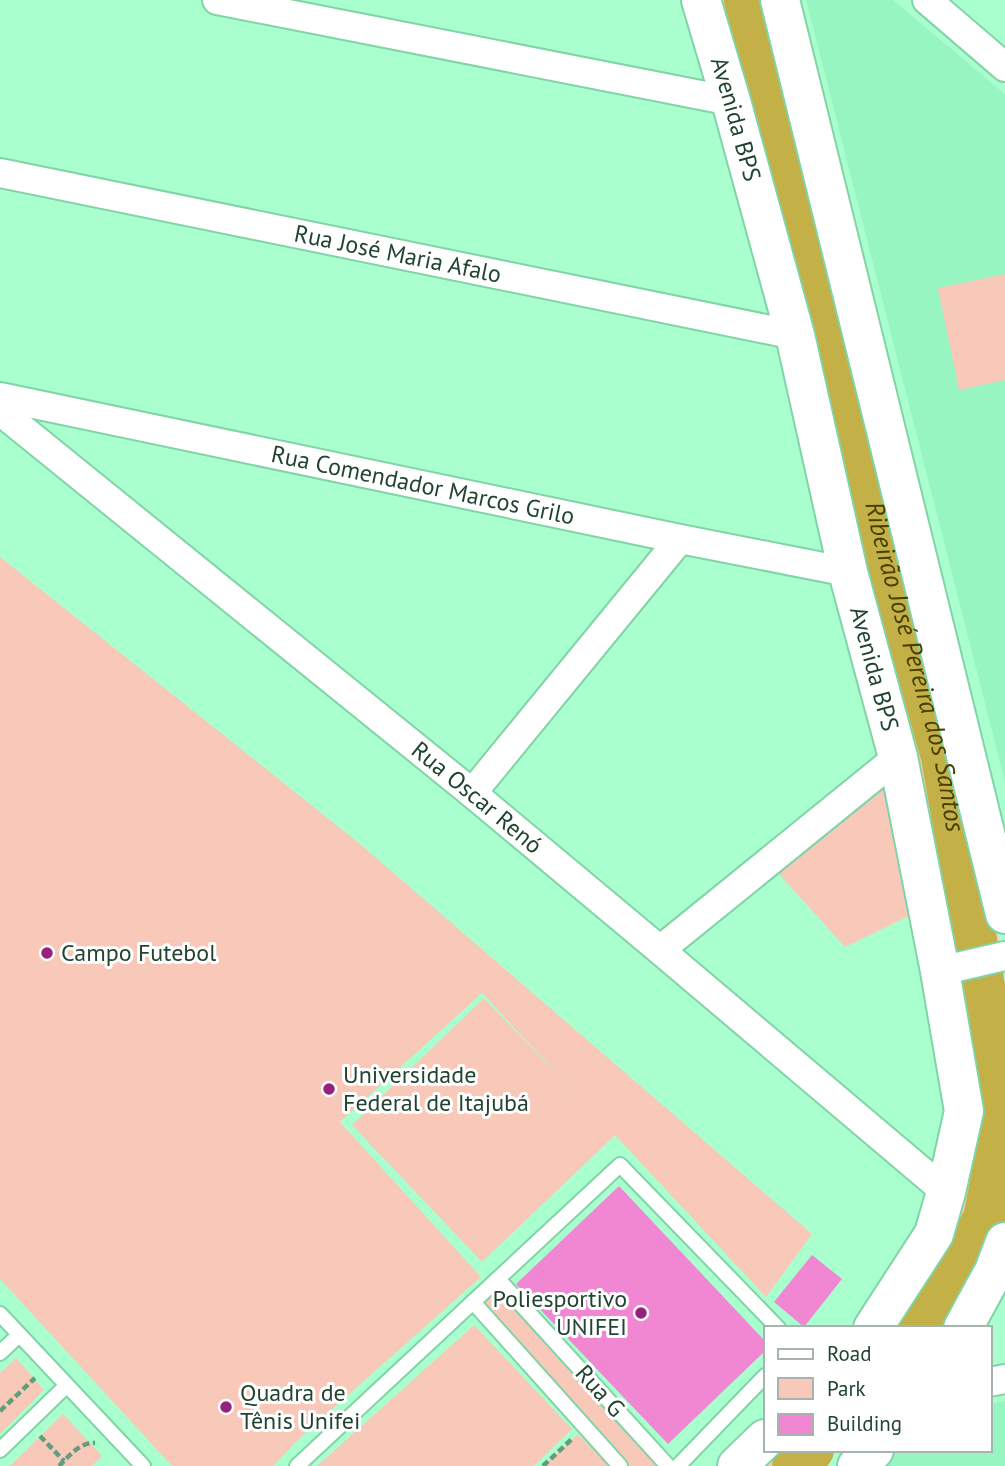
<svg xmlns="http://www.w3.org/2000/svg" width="1005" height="1466" font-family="'PT Sans',sans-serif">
<rect width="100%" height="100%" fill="#aaffcf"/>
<g fill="#97f5c2">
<path d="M806 0H893L1005 94V782Z"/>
<path d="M1005 1401V1466H882L898 1450H989V1404Z"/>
</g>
<g fill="#f8c8b8">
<path d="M709 0H770L1000 943 948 956Z"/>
<path d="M1005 274V380L959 390 938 288Z"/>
<path d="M0 557 360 844 812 1234 766 1297 615 1135 482 1262 352 1125 484 998 577 1095 482 993 340 1122 481 1277 302 1436 273 1466H172L0 1279Z"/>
<path d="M883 786 915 913 845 947 778 873Z"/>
<path d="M1004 969 1005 1164 993 1223 941 1328H876L964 1144 952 985Z"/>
<path d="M498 1281 665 1466H621L474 1303Z"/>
<path d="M474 1325 572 1429 534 1466H317Z"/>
<path d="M16 1358 44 1390 0 1434V1373Z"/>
<path d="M63 1414 102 1456 92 1466H10Z"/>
<path d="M578 1434 609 1466H543Z"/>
<path d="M765 1450H829L812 1466H744Z"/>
</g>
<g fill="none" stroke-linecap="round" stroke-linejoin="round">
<g stroke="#c3b046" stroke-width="44">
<path id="s1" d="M746 0 833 324 884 546 943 757 999 1078 1002 1130 985 1219 921 1328"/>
<path d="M794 1466 812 1450"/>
</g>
</g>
<g fill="#f186d2">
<path d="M619 1186 765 1341V1351L668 1444 516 1284Z"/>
<path d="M812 1255 842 1279 804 1327 774 1302Z"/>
</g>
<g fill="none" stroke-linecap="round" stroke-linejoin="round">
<g stroke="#80d4a6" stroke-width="18">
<g id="service">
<path d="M498 1279 668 1466"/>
<path d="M473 1302 620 1466"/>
<path d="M0 1314 143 1466"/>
<path d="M0 1353 19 1335"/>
<path d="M0 1450 66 1386"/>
<path d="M297 1466 620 1165 778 1328"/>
<path d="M678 1466 765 1376"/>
</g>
</g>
<g stroke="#80d4a6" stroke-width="32">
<g id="minor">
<path d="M217 0 731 101"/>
<path d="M927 0 1005 67"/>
<path id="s2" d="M0 173 795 335"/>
<path id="s3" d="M0 397 680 539 848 572"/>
<path id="s4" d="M0 411 472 793 660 950 946 1192"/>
<path d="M472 793 680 539"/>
<path d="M660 950 898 757"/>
<path d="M940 971 1005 956"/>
<path d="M989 1382 1005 1379"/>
</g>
</g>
<g stroke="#80d4a6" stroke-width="42">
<g id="secondary">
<path id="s5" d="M701 0 731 101 795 335 848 572 898 757 940 971 964 1111 946 1192 934 1234 873 1328"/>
<path d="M780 0 1005 914"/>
<path d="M963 1328 994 1271 1005 1242"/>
<path d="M737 1466 765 1439"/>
<path d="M857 1466 874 1450"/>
</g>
</g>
<g stroke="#629d7c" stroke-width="4.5" stroke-dasharray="7 3.5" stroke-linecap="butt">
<path d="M0 1411 35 1378"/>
<path d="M40 1436 64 1461"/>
<path d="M59 1466C69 1456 80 1442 95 1443"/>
<path d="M543 1466 573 1438"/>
</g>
<use href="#service" stroke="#fff" stroke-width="14"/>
<use href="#minor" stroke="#fff" stroke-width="28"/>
<use href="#secondary" stroke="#fff" stroke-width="38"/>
</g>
<g fill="#97207c" stroke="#fff" stroke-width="2.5">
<circle cx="47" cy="953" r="7"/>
<circle cx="329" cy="1089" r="7"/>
<circle cx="641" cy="1313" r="7"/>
<circle cx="226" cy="1407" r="7"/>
</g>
<g text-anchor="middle" stroke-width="6" stroke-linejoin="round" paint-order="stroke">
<g font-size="24" fill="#214431" stroke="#fff">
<text dy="8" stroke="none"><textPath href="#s5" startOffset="124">Avenida BPS</textPath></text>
<text dy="8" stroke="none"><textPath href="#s2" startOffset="406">Rua José Maria Afalo</textPath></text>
<text dy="8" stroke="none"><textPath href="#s3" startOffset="432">Rua Comendador Marcos Grilo</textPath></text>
<text dy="8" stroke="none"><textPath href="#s5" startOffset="691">Avenida BPS</textPath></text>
<text dy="8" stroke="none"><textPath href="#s4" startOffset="614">Rua Oscar Renó</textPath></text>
<text transform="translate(600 1391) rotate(48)" y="8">Rua G</text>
</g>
<g font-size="24" fill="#214431" stroke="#fff" text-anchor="start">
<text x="61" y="961">Campo Futebol</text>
<text x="343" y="1083">Universidade<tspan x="343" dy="28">Federal de Itajubá</tspan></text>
<text x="627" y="1307" text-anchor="end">Poliesportivo<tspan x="627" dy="28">UNIFEI</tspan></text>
<text x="240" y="1401">Quadra de<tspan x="240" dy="28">Tênis Unifei</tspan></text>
</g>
<g font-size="26" font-style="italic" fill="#483e00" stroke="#fff">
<text dy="9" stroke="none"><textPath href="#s1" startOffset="688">Ribeirão José Pereira dos Santos</textPath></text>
</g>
</g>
<rect x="764" y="1326" width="228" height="126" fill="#ffffff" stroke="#a6b4ad" stroke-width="2"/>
<rect x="778" y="1349" width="35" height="10" fill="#ffffff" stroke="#a6b4ad" stroke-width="2"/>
<text x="827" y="1361" font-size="21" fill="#214431">Road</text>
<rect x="778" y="1378" width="35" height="21" fill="#f8c8b8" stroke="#a6b4ad" stroke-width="2"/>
<text x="827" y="1396" font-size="21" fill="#214431">Park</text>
<rect x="778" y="1414" width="35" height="21" fill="#f186d2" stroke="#a6b4ad" stroke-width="2"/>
<text x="827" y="1431" font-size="21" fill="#214431">Building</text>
</svg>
